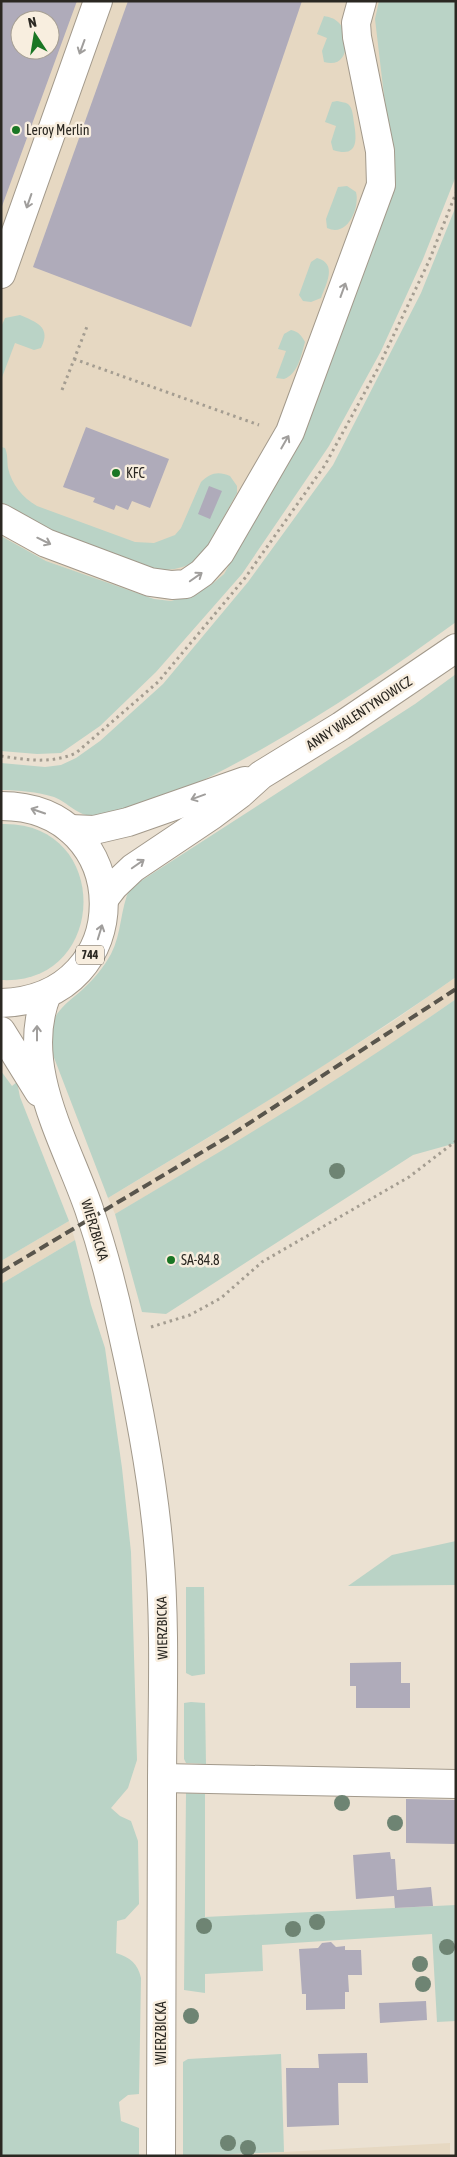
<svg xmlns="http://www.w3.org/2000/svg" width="457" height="2157" font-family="'Asap Condensed',sans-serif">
<rect width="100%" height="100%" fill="#ebe1d2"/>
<g fill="#e6d8c2" fill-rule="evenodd">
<path d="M1 1H421L390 191 384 217 303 433 224 574 211 585 184 597 171 601 140 595 46 561 1 536ZM20 20H50V50H20Z"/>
<path d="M456 977V999L387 1047 238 1142 115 1214 108 1198 211 1136 392 1022Z"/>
<path d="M69 1221 75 1240 1 1284V1261Z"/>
<path d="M450 2143V2156H225L284 2152Z"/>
</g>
<g fill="#bad3c6">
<path d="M379 1H456V176L423 259 381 351 329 446 242 574 156 672 100 726 61 753 37 754 1 751V536L46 561 154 599 171 601 184 597 211 585 224 574 303 433 384 217 390 191 389 138 375 19Z"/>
<path d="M324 16C329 17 334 18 338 22 349 31 352 70 324 62L322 51 327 38 317 34Z"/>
<path d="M337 101C340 102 345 102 348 104 353 108 353 117 354 123 357 141 358 158 333 150L331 142 336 126 325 122 332 102Z"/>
<path d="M347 186 356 192C360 207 348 238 327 228L326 219 338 187Z"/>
<path d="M456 206V622C393 668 329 711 262 749 222 771 182 793 139 806 125 810 108 816 94 816 77 816 69 803 54 797 37 792 19 790 1 790V763L45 767 61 765 76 758 100 741 163 684 248 582 333 465 421 293Z"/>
<path d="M317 258C338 264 326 284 321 298L311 302 303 301 299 295 311 262Z"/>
<path d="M20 315C36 322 52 327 41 348L34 350 15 343 1 380V327L5 318Z"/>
<path d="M291 330C299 332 301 335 305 342 301 356 298 374 284 379L276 378 286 351 278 349 284 334Z"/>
<path d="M1 447 5 448C8 455 7 461 8 468 12 485 22 497 37 506L135 542 154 543 175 535 181 528 201 482C210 473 218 471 230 476L237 486V493L204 553C191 567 177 570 158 570L39 526 1 502Z"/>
<path d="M456 674V977C344 1056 226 1127 108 1198L53 1055C52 1042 50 1026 57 1014 63 1005 74 997 82 990 93 980 104 967 111 954 122 933 120 909 130 888L415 704Z"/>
<path d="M1 824C113 820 109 986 1 980Z"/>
<path d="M456 999V1143L413 1155 166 1314 142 1312 115 1214C231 1146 346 1076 456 999Z"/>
<path d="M1 1071 12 1086 17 1082 20 1097 69 1221 1 1261Z"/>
<path d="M75 1240 91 1305 105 1348 122 1468 131 1552 137 1760 128 1788 111 1808 120 1816 131 1821 138 1841 139 1904 125 1919 117 1921 116 1953C130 1957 138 1964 141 1978L139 2094 128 2095 119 2102 121 2121 139 2128V2156H1V1284Z"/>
<path d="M456 1541V1585L348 1586 392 1555Z"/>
<path d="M186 1587H204L205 1674 192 1676 186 1673Z"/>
<path d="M191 1702 205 1703 206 1764 186 1763 184 1759V1703Z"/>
<path d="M186 1793 205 1794V1917L456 1905V2021L437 2022 432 1934 262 1945 263 1971 205 1974V1993L184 1990Z"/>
<path d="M281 2054 284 2152 183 2156V2062L188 2059Z"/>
</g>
<g fill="#afabba" fill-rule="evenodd">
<path d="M1 1H77L1 209ZM20 20H50V50H20Z"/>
<path d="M128 1H302L191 327 33 267Z"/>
<path d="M86 427 169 459 150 508 132 501 128 510 116 505 114 510 93 502 95 498 63 487Z"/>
<path d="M209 486 222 491 210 519 198 514Z"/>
<path d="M173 1254 178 1263 170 1267 165 1258Z"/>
<path d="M401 1662V1683H410V1708H356V1686H350V1663Z"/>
<path d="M406 1799 456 1800V1844L406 1843Z"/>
<path d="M390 1852 391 1859H395L397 1890 431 1887 433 1906 395 1908 394 1896 356 1899 353 1855Z"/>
<path d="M331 1942 336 1947 345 1946V1950H361L362 1975H348L349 1992H345V2009L306 2010V1994H302L299 1949 318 1948 322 1943Z"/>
<path d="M426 2001 427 2020 380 2023 379 2003Z"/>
<path d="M367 2053 368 2083H338L339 2125 287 2127 286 2068H319L318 2054Z"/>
</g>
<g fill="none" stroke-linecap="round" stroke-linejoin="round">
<g stroke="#a2998b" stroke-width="30">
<g id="minor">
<path d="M1 274 98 1"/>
<path d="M1 518 46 543 150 582 172 585 186 584 202 573 220 553 290 432 381 185 380 151 357 37 356 23 362 1"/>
<path d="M162 1778 456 1784"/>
</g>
</g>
<g stroke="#a2998b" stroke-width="30">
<g id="major">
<path d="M1 806C136 806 140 999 1 1003"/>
<path d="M70 829 94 830 128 822 245 781"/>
<path d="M104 899 114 886 133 868 212 815 240 794 261 775 341 726 456 648"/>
<path d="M47 994C18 1066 66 1142 89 1209 103 1250 114 1292 123 1335 139 1406 153 1478 159 1551 166 1629 162 1710 162 1788 162 1911 161 2033 161 2156"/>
<path d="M1 1031 39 1092"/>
</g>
</g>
<g stroke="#a49d91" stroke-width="3" stroke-dasharray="2.5 4" stroke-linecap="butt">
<path d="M74 359 259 425"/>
<path d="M62 390 88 324"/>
<path d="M1 756C27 760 51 764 76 753L158 682 245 578 325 465 377 370 429 261 456 193"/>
<path d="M151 1327 190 1315 221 1298 262 1262 409 1177 456 1141"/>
</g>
<use href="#minor" stroke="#fff" stroke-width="28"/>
<use href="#major" stroke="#fff" stroke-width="28"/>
<path stroke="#59554c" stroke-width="4" stroke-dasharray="10 5" stroke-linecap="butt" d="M1 1272 234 1133 456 989"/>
</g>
<g fill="#6e8473">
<circle cx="337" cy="1171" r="8"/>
<circle cx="342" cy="1803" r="8"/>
<circle cx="395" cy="1823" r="8"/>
<circle cx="317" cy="1922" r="8"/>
<circle cx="204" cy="1926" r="8"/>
<circle cx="293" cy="1929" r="8"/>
<circle cx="447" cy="1947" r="8"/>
<circle cx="420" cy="1964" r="8"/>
<circle cx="423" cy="1984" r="8"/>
<circle cx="191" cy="2016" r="8"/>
<circle cx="228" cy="2143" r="8"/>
<circle cx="248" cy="2148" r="8"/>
</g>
<defs><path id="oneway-shaft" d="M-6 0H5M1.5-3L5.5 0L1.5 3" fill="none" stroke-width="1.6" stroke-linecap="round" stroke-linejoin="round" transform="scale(1.25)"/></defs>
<g stroke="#a09e9c">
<use href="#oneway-shaft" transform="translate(82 47) rotate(110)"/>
<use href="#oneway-shaft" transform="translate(29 201) rotate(109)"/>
<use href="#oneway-shaft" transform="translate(343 290) rotate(-70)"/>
<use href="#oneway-shaft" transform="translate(285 442) rotate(-60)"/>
<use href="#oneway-shaft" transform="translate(44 541) rotate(26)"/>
<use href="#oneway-shaft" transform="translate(196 577) rotate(-35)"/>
<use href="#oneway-shaft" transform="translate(198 797) rotate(160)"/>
<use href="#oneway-shaft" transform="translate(38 811) rotate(-161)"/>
<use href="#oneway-shaft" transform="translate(138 864) rotate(-35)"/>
<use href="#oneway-shaft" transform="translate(100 932) rotate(-73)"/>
<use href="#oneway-shaft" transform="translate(37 1033) rotate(-90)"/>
</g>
<g fill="#1a7624" stroke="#f8eedf" stroke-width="2">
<circle cx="16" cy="130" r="5"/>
<circle cx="116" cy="473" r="5"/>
<circle cx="171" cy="1260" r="5"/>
</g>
<g text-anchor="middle" stroke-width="5" stroke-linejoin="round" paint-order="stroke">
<rect fill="#f8eedf" stroke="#68635b" stroke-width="1" x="76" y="945.5" width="28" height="19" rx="4"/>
<g font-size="12" font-weight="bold" fill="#2b2822">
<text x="90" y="959">744</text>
</g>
<g font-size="14" fill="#2b2822" stroke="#f8eedf" text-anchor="start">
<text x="26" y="135">Leroy Merlin</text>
<text x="126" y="478">KFC</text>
<text x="181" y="1265">SA-84.8</text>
</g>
<g font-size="14" fill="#2b2822" stroke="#f8eedf">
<text transform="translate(359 713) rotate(-33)" y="5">ANNY WALENTYNOWICZ</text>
<text transform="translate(95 1230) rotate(73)" y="5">WIERZBICKA</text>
<text transform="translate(162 1628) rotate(-91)" y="5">WIERZBICKA</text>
<text transform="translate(161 2033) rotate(-90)" y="5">WIERZBICKA</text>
</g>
</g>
<rect width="457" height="2157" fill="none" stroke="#2b2822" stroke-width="5"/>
<g transform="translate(35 35) rotate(348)"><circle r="24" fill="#f8eedf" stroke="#a69f93"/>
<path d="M0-4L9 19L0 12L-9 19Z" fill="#1a7624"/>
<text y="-8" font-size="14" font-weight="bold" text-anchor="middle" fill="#2b2822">N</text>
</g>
</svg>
